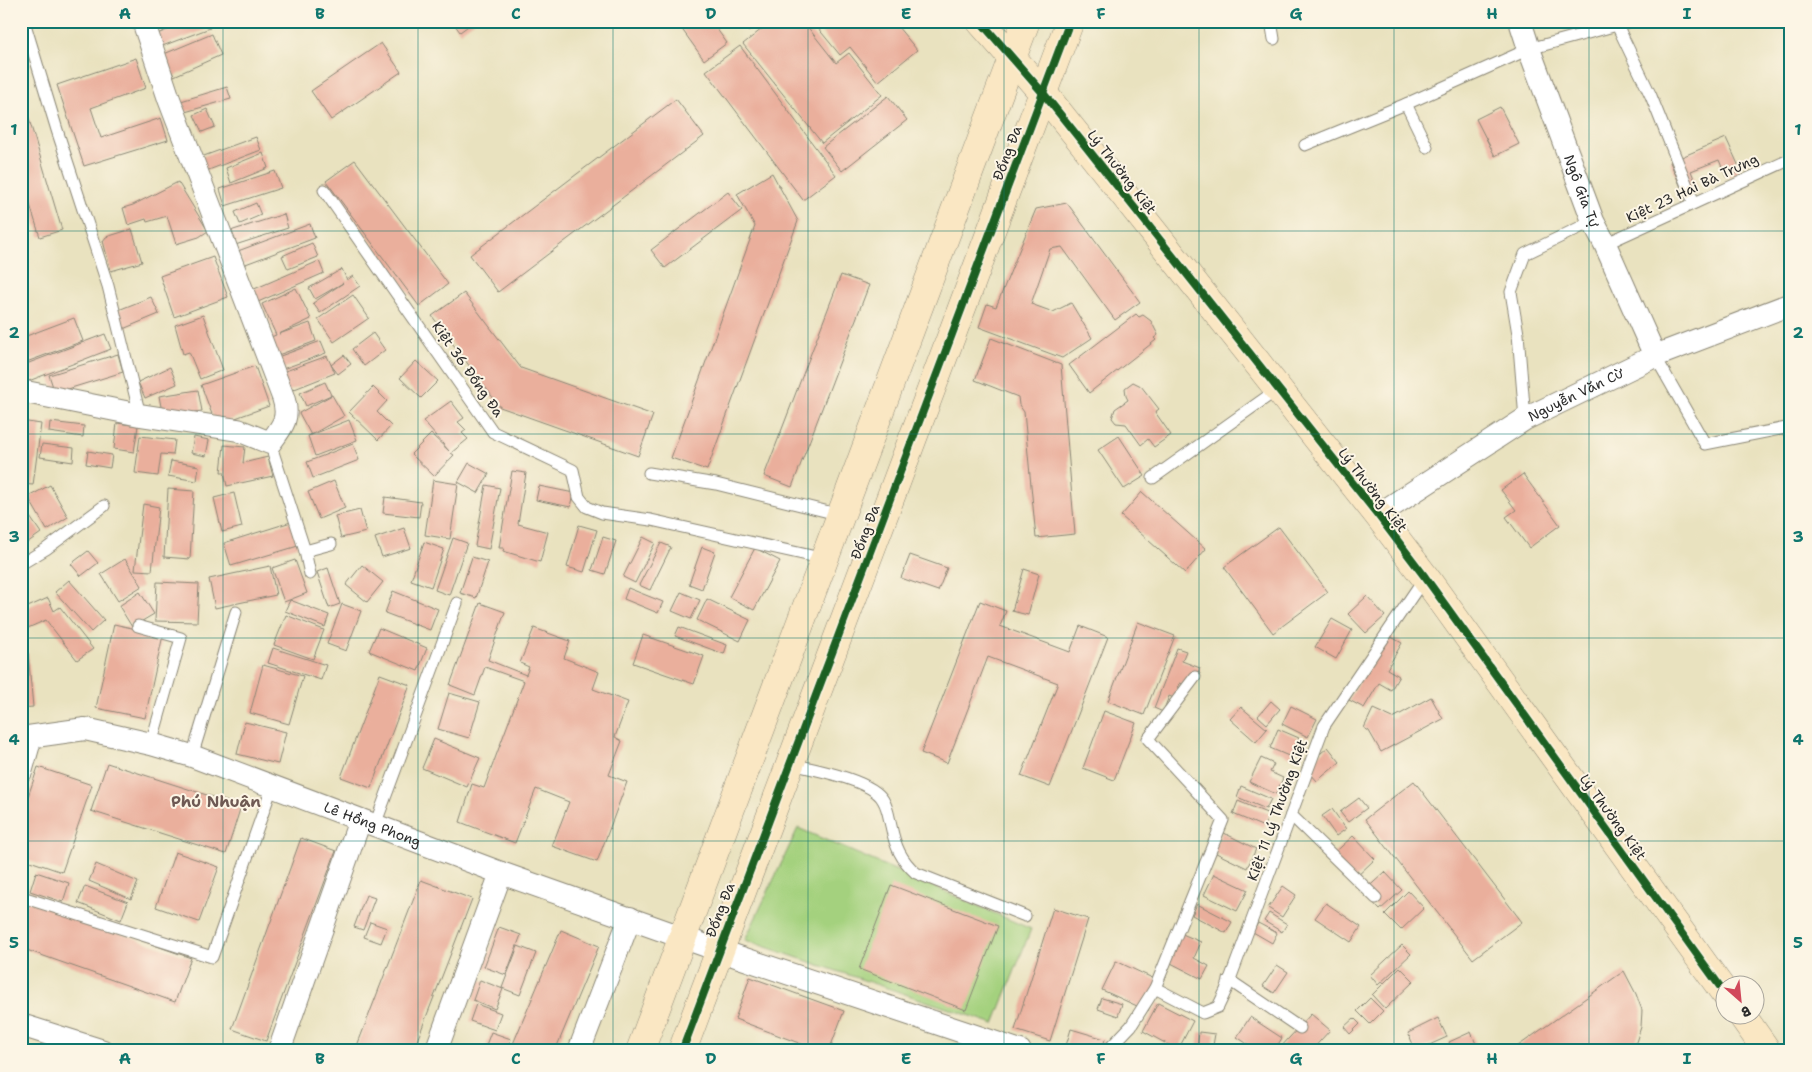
<svg xmlns="http://www.w3.org/2000/svg" width="1812" height="1072" font-family="'Shantell Sans',sans-serif">
<rect width="100%" height="100%" fill="#fcf5e5"/>
<filter id="ink" filterUnits="userSpaceOnUse"><feTurbulence type="fractalNoise" baseFrequency=".02" numOctaves="2"/><feDisplacementMap in="SourceGraphic" scale="10" xChannelSelector="R" yChannelSelector="G"/><feConvolveMatrix kernelMatrix="1 2 1 2 8 2 1 2 1" color-interpolation-filters="sRGB"/></filter>
<filter id="wash" filterUnits="userSpaceOnUse"><feTurbulence type="fractalNoise" baseFrequency=".0096" numOctaves="4" result="noise"/><feDisplacementMap in="SourceGraphic" scale="20" xChannelSelector="R" yChannelSelector="G"/><feGaussianBlur stdDeviation="1.12" result="paint"/><feColorMatrix in="noise" values="0 0 0 0 0 0 0 0 0 0 0 0 0 0 0 0 0 1.4 0 .05"/><feComposite in="paint" operator="in"/></filter>
<g filter="url(#wash)">
<rect width="100%" height="100%" fill="#e9e2bf"/>
<path fill="#a4d17e" stroke="#687e54" d="M798 828 1031 929 994 1024 745 940Z"/>
<g id="blocks">
<g fill="#eaaf9c">
<path d="M147 21H177L150 31Z"/>
<path d="M190 21H207L210 28 157 48 152 36Z"/>
<path d="M452 21H475L460 32Z"/>
<path d="M676 21H711L727 43 704 60Z"/>
<path d="M740 21H760L748 31Z"/>
<path d="M772 21H803L836 63 849 53 882 95 822 143 743 44Z"/>
<path d="M823 21H893L917 50 878 82 850 47 840 55 817 27Z"/>
<path d="M212 34 221 55 174 76 164 54Z"/>
<path d="M381 43 401 72 331 120 311 91Z"/>
<path d="M740 46 836 175 803 200 706 71Z"/>
<path d="M136 58 146 88 91 108 101 138 161 118 168 140 84 166 57 85Z"/>
<path d="M227 87 231 99 185 112 181 101Z"/>
<path d="M888 96 907 120 842 171 823 147Z"/>
<path d="M21 99H23L62 230 40 237 21 176Z"/>
<path d="M676 99 704 136 498 292 470 255Z"/>
<path d="M1500 107 1519 144 1495 156 1476 119Z"/>
<path d="M207 109 215 127 202 132 194 115Z"/>
<path d="M256 137 261 150 206 171 201 157Z"/>
<path d="M1726 138 1741 171 1726 177 1719 160 1691 171 1697 186 1683 192 1670 162Z"/>
<path d="M263 153 268 168 231 183 226 168Z"/>
<path d="M355 160 448 284 419 306 326 181Z"/>
<path d="M275 171 281 188 225 206 220 189Z"/>
<path d="M772 173 798 221 707 470 671 458 755 226 737 194Z"/>
<path d="M178 182 208 231 199 237 176 244 167 216 147 222 146 219 128 225 123 208 133 205Z"/>
<path d="M728 192 742 210 665 268 651 250Z"/>
<path d="M256 203 261 215 240 224 235 212Z"/>
<path d="M1067 203 1140 302 1115 320 1062 247 1050 249 1031 304 1053 312 1071 303 1092 338 1062 358 979 327 987 304 996 307 1036 209Z"/>
<path d="M284 214 288 228 229 247 224 233Z"/>
<path d="M310 224 315 238 243 265 238 251Z"/>
<path d="M132 229 142 262 111 271 103 241 106 237Z"/>
<path d="M312 243 318 257 288 269 282 256Z"/>
<path d="M213 257 228 297 174 317 160 276Z"/>
<path d="M319 261 324 273 258 302 252 290Z"/>
<path d="M342 269 347 280 353 276 360 286 320 313 313 303 343 283 315 299 309 288Z"/>
<path d="M841 275 869 285 792 487 764 476Z"/>
<path d="M296 288 311 319 279 334 310 323 316 341 270 358 263 340 276 335 262 304Z"/>
<path d="M464 293 521 368 653 415 638 456 500 407 432 316Z"/>
<path d="M353 295 369 318 334 342 318 319Z"/>
<path d="M151 297 159 314 123 329 116 311Z"/>
<path d="M1136 314 1139 317 1143 315 1151 321 1158 335 1154 338 1156 340 1089 393 1069 365Z"/>
<path d="M203 315 223 370 200 379 189 352 183 354 175 325Z"/>
<path d="M74 318 83 341 21 364V338Z"/>
<path d="M373 333 385 350 364 366 352 349Z"/>
<path d="M105 334 111 349 21 384V366Z"/>
<path d="M991 338 1061 365 1075 534 1036 538 1024 412 1019 405 1018 397 975 380Z"/>
<path d="M321 341 326 353 280 370 275 358Z"/>
<path d="M118 354 123 372 55 393 49 375Z"/>
<path d="M344 355 351 364 338 374 331 365Z"/>
<path d="M327 356 335 373 287 392 280 373Z"/>
<path d="M416 361 438 381 421 398 400 378Z"/>
<path d="M255 366 269 406 216 425 201 385Z"/>
<path d="M170 367 177 384 145 398 138 382Z"/>
<path d="M325 382 331 395 306 406 300 393Z"/>
<path d="M1133 382 1141 386 1159 409 1155 412 1171 435 1154 447 1148 439 1141 445 1126 424 1116 423 1112 418 1115 409 1128 400 1126 396 1125 388Z"/>
<path d="M373 387 387 401 377 412 391 426 378 440 349 412Z"/>
<path d="M198 390 202 411 163 417 159 396Z"/>
<path d="M332 395 344 416 311 435 349 420 357 440 315 456 308 436 311 435 299 413Z"/>
<path d="M451 401 464 418 458 422 466 430 462 433 468 439 451 453 454 455 434 476 411 454 431 434 449 451 423 421Z"/>
<path d="M21 421 41 424 33 485 21 484Z"/>
<path d="M50 422 84 426 83 437 49 432Z"/>
<path d="M117 423 138 426 134 452 114 449Z"/>
<path d="M140 436 175 440 173 455 161 454 158 476 135 473Z"/>
<path d="M1119 436 1145 476 1124 489 1098 450Z"/>
<path d="M194 437 209 440 206 456 191 453Z"/>
<path d="M42 444 74 448 73 462 40 457Z"/>
<path d="M353 444 359 460 313 478 307 462Z"/>
<path d="M224 445 245 447 243 463 268 457 273 476 227 486 224 472H221Z"/>
<path d="M88 451 112 455 110 468 86 464Z"/>
<path d="M171 461 199 466 197 481 168 476Z"/>
<path d="M469 463 489 474 478 493 458 482Z"/>
<path d="M512 471 526 473 518 524 548 532 540 562 503 551 504 548H499Z"/>
<path d="M1523 474 1560 525 1529 548 1506 517 1516 510 1501 490Z"/>
<path d="M433 480 458 484 450 539 425 535Z"/>
<path d="M334 481 345 508 319 519 308 492Z"/>
<path d="M50 485 68 517 47 530 28 497Z"/>
<path d="M486 485 500 488 489 549 475 546Z"/>
<path d="M539 486 574 493 571 507 536 500Z"/>
<path d="M168 489 194 491 190 559 164 557Z"/>
<path d="M1142 492 1206 549 1185 573 1121 516Z"/>
<path d="M234 493 242 527 222 532 214 498Z"/>
<path d="M385 497 421 502 419 517 383 513Z"/>
<path d="M143 504 159 507 152 571 135 570Z"/>
<path d="M360 510 366 532 341 538 335 516Z"/>
<path d="M30 517 41 533 21 547V523Z"/>
<path d="M291 522 298 546 231 566 224 543Z"/>
<path d="M579 525 597 530 584 572 567 567Z"/>
<path d="M1279 527 1328 592 1273 633 1224 567Z"/>
<path d="M404 528 411 548 382 557 375 538Z"/>
<path d="M603 537 616 541 605 574 592 570Z"/>
<path d="M643 537 655 543 635 583 623 577Z"/>
<path d="M453 538 467 543 449 595 435 590Z"/>
<path d="M424 542 444 549 431 587 411 580Z"/>
<path d="M661 543 671 547 650 590 639 585Z"/>
<path d="M702 547 715 552 702 589 689 584Z"/>
<path d="M755 548 780 561 754 610 729 597Z"/>
<path d="M88 551 98 563 81 576 71 564Z"/>
<path d="M910 555 947 568 938 591 901 578Z"/>
<path d="M472 557 488 562 476 598 460 593Z"/>
<path d="M125 559 142 586 118 601 101 574Z"/>
<path d="M295 560 307 593 284 602 272 568Z"/>
<path d="M362 565 383 582 367 602 346 585Z"/>
<path d="M270 566 276 595 215 608 209 579Z"/>
<path d="M328 568 340 604 329 608 317 572Z"/>
<path d="M1024 569 1039 574 1028 615 1012 611Z"/>
<path d="M69 580 104 620 91 632 55 592Z"/>
<path d="M157 582 199 584 197 622 155 621Z"/>
<path d="M628 588 663 602 658 613 624 599Z"/>
<path d="M393 591 438 609 430 630 385 613Z"/>
<path d="M140 592 154 614 132 627 119 606Z"/>
<path d="M681 592 700 600 691 619 672 611Z"/>
<path d="M1367 596 1385 616 1366 633 1348 614Z"/>
<path d="M48 598 54 611 60 607 93 649 77 660 46 620 21 631V610Z"/>
<path d="M707 599 750 620 740 641 697 620Z"/>
<path d="M290 600 329 615 325 627 285 611Z"/>
<path d="M980 601 1006 611 1000 626 1070 652 1080 626 1108 637 1050 787 1021 776 1058 683 988 657 947 763 921 753Z"/>
<path d="M480 603 505 612 488 660 526 675 529 667 520 663 534 628 570 641 564 658 599 672 593 689 628 702 615 737 622 741 609 775 627 782 597 862 552 846 569 802 536 789 515 843 460 822 472 784 484 788 524 681 485 667 475 695 450 685Z"/>
<path d="M342 604 361 611 346 651 327 644Z"/>
<path d="M286 615 324 630 313 659 274 645Z"/>
<path d="M1332 619 1352 630 1336 659 1315 647Z"/>
<path d="M1138 622 1175 636 1144 715 1108 701Z"/>
<path d="M114 624 163 635 145 718 96 708Z"/>
<path d="M679 627 727 645 724 654 675 636Z"/>
<path d="M379 628 427 648 418 671 369 651Z"/>
<path d="M1386 634 1402 643 1387 669 1399 676 1391 690 1379 683 1364 708 1349 700Z"/>
<path d="M643 635 704 656 694 684 633 663Z"/>
<path d="M273 648 326 665 321 680 268 663Z"/>
<path d="M1177 648 1186 651 1182 661 1200 668 1193 687 1180 683 1174 698 1169 696 1163 712 1154 708Z"/>
<path d="M21 653H28L33 707 21 708Z"/>
<path d="M263 665 303 676 289 724 250 713Z"/>
<path d="M380 674 410 685 371 788 341 777Z"/>
<path d="M449 693 480 702 469 738 438 729Z"/>
<path d="M1431 697 1443 719 1381 752 1369 731 1364 728 1373 709 1393 718Z"/>
<path d="M1271 701 1280 709 1267 724 1258 716Z"/>
<path d="M1291 706 1317 719 1308 737 1282 724Z"/>
<path d="M1241 707 1267 729 1256 742 1230 719Z"/>
<path d="M1104 711 1136 723 1114 780 1083 768Z"/>
<path d="M245 722 286 732 278 764 237 754Z"/>
<path d="M1278 729 1299 738 1291 757 1270 748Z"/>
<path d="M434 739 480 758 467 787 422 768Z"/>
<path d="M1328 747 1340 762 1317 781 1305 767Z"/>
<path d="M1261 758 1274 764 1270 772 1283 778 1276 794 1249 782Z"/>
<path d="M107 763 241 806 226 854 91 811Z"/>
<path d="M38 767 92 785 62 872 21 858V817Z"/>
<path d="M1414 781 1522 922 1473 959 1365 819Z"/>
<path d="M1241 786 1271 799 1266 809 1237 797Z"/>
<path d="M1359 798 1367 808 1348 822 1340 812Z"/>
<path d="M1238 801 1269 814 1264 827 1233 814Z"/>
<path d="M1332 809 1346 829 1336 836 1322 816Z"/>
<path d="M1222 832 1256 849 1247 868 1212 851Z"/>
<path d="M1353 836 1375 859 1353 880 1330 857Z"/>
<path d="M301 838 336 851 266 1041 232 1029Z"/>
<path d="M175 852 219 867 199 922 156 907Z"/>
<path d="M96 864 138 882 131 899 89 881Z"/>
<path d="M36 872 69 883 63 902 30 891Z"/>
<path d="M1385 872 1402 890 1380 910 1363 892Z"/>
<path d="M1214 874 1248 890 1237 911 1204 895Z"/>
<path d="M421 880 472 899 413 1051H355Z"/>
<path d="M891 885 998 926 966 1010 859 969Z"/>
<path d="M85 886 128 902 121 920 78 903Z"/>
<path d="M1283 886 1296 895 1282 917 1268 908Z"/>
<path d="M1408 891 1424 908 1401 930 1385 914Z"/>
<path d="M366 895 375 898 363 930 354 927Z"/>
<path d="M23 899 191 958 175 1002 21 948V904Z"/>
<path d="M1326 903 1361 927 1351 942 1315 918Z"/>
<path d="M1197 904 1232 922 1226 933 1192 915Z"/>
<path d="M1053 908 1088 919 1050 1041 1015 1030Z"/>
<path d="M1269 913 1287 924 1282 932 1264 921Z"/>
<path d="M370 922 387 928 381 943 364 937Z"/>
<path d="M1258 923 1277 933 1272 943 1253 932Z"/>
<path d="M499 927 521 935 506 975 484 967Z"/>
<path d="M561 930 599 946 555 1051H510Z"/>
<path d="M1180 933 1201 942 1194 958 1209 966 1202 979 1167 961Z"/>
<path d="M1402 945 1411 954 1378 985 1370 975Z"/>
<path d="M518 946 536 953 520 995 502 988Z"/>
<path d="M1116 961 1161 982 1148 1011 1102 990Z"/>
<path d="M1277 965 1288 972 1274 993 1263 986Z"/>
<path d="M1400 967 1414 981 1385 1009 1372 995Z"/>
<path d="M1624 971 1636 994 1642 1010 1641 1027 1636 1042 1631 1051H1511Z"/>
<path d="M750 977 844 1011 829 1051H820L735 1019Z"/>
<path d="M480 980 503 989 495 1009 473 1000Z"/>
<path d="M1102 998 1122 1004 1118 1016 1098 1009Z"/>
<path d="M1370 998 1383 1011 1370 1024 1357 1011Z"/>
<path d="M1158 1003 1193 1021 1178 1050 1143 1031Z"/>
<path d="M476 1004 501 1013 495 1030 470 1021Z"/>
<path d="M1311 1014 1330 1030 1311 1051H1281L1279 1049Z"/>
<path d="M1250 1017 1282 1038 1274 1051H1258L1237 1037Z"/>
<path d="M1354 1018 1360 1024 1350 1034 1344 1027Z"/>
<path d="M1438 1018 1447 1037 1416 1051 1408 1033Z"/>
<path d="M1071 1029 1105 1039 1102 1051H1070L1065 1049Z"/>
<path d="M491 1032 511 1039 507 1051 486 1045Z"/>
<path d="M1199 1032 1215 1034 1212 1051H1197Z"/>
<path d="M1471 1032 1479 1051H1453L1449 1042Z"/>
</g>
</g>
</g>
<g filter="url(#ink)">
<use href="#blocks" fill-opacity="0" stroke="#8a8675" stroke-width="1"/>
<g fill="none" stroke-linecap="round" stroke-linejoin="round">
<g stroke="#8a8675" stroke-width="13">
<g id="lane">
<path d="M24 21 57 130 108 286 140 415"/>
<path d="M1271 21 1274 39"/>
<path d="M1617 25 1651 96 1694 203"/>
<path d="M1406 104 1427 147"/>
<path d="M1305 145 1406 104 1529 49 1632 21"/>
<path d="M324 190 493 432 573 470 579 497 587 507 602 513 651 520 825 559"/>
<path d="M1605 244 1791 159"/>
<path d="M1655 356 1705 444 1791 427"/>
<path d="M1525 419 1518 334 1511 292 1525 254 1593 221"/>
<path d="M270 443 305 551 310 574"/>
<path d="M649 473 716 484 841 515"/>
<path d="M1153 478 1278 389"/>
<path d="M305 551 331 544"/>
<path d="M21 564 46 549 104 506"/>
<path d="M138 626 181 638 151 744"/>
<path d="M192 756 236 612"/>
<path d="M791 764C813 769 872 780 883 800 888 808 889 818 891 826 895 846 901 860 916 873L1025 916"/>
<path d="M1291 815 1376 898"/>
<path d="M375 825 457 603"/>
<path d="M22 897 212 957 272 787"/>
<path d="M1229 980 1300 1028"/>
<path d="M1155 988 1203 1013 1218 1007 1226 990 1324 726 1425 577"/>
<path d="M1104 1051 1108 1050 1131 1026 1155 988 1223 820 1148 739 1195 677"/>
</g>
</g>
<g stroke="#8a8675" stroke-width="24">
<g id="street">
<path id="s1" d="M1520 21 1529 49 1593 221 1605 244 1655 356"/>
<path d="M21 391 140 415 238 430 270 443C283 426 290 418 283 397L169 99 143 21"/>
<path id="s2" d="M1378 515 1525 419 1655 356 1791 304"/>
<path id="s3" d="M21 738 85 729 151 744 192 756 501 873 718 950 1020 1051"/>
<path d="M21 772 31 737"/>
<path d="M21 1025 103 1051"/>
<path d="M279 1051 360 820"/>
<path d="M436 1051 501 873"/>
<path d="M579 1051 630 918"/>
</g>
</g>
<g stroke="#8a8675" stroke-width="29">
<g id="secondary">
<path d="M980 21 1043 93 1083 143 1378 515 1425 577 1724 992"/>
<path d="M1741 1014 1767 1051"/>
<path d="M640 1051 1026 21"/>
<path d="M682 1051 1070 21"/>
</g>
</g>
<use href="#lane" stroke="#fff" stroke-width="11"/>
<use href="#street" stroke="#fff" stroke-width="22"/>
<use href="#secondary" stroke="#fae7c3" stroke-width="28"/>
<g stroke="#fcf5e5" stroke-width="11">
<g id="cycleway">
<path d="M980 21 1043 93 1083 143 1378 515 1425 577 1724 992"/>
<path d="M682 1051 1070 21"/>
</g>
</g>
<use href="#cycleway" stroke="#1b5e20" stroke-width="8"/>
</g>
</g>
<path fill="none" stroke="#0f766e" stroke-width="1" stroke-opacity="0.55" d="M223 21V1051M418 21V1051M613 21V1051M808 21V1051M1004 21V1051M1199 21V1051M1394 21V1051M1589 21V1051M21 231H1791M21 434H1791M21 638H1791M21 841H1791"/>
<g text-anchor="middle" stroke-width="4" stroke-linejoin="round" paint-order="stroke">
<g font-size="14" fill="#2b2b2b" stroke="#fcf5e5">
<text transform="translate(1007 153) rotate(-69)" y="5">Đống Đa</text>
<text transform="translate(1122 172) rotate(52)" y="5">Lý Thường Kiệt</text>
<text transform="translate(1692 188) rotate(-25)" y="5">Kiệt 23 Hai Bà Trưng</text>
<text dy="5" stroke="none"><textPath href="#s1" startOffset="181">Ngô Gia Tự</textPath></text>
<text transform="translate(468 369) rotate(55)" y="5">Kiệt 36 Đống Đa</text>
<text dy="5" stroke="none"><textPath href="#s2" startOffset="232">Nguyễn Văn Cừ</textPath></text>
<text transform="translate(1373 490) rotate(52)" y="5">Lý Thường Kiệt</text>
<text transform="translate(865 532) rotate(-69)" y="5">Đống Đa</text>
<text transform="translate(1277 810) rotate(-70)" y="5">Kiệt 11 Lý Thường Kiệt</text>
<text transform="translate(1613 817) rotate(54)" y="5">Lý Thường Kiệt</text>
<text dy="5" stroke="none"><textPath href="#s3" startOffset="368">Lê Hồng Phong</textPath></text>
<text transform="translate(720 910) rotate(-69)" y="5">Đống Đa</text>
</g>
<g font-size="16" font-weight="bold" fill="#6e5953" stroke="#fcf5e5">
<text x="216" y="807">Phú Nhuận</text>
</g>
</g>
<rect width="1812" height="1072" fill="none" stroke="#fcf5e5" stroke-width="55"/>
<g transform="translate(1740 1000) rotate(153)"><circle r="24" fill="#fcf5e5" stroke="#a8a49b"/>
<path d="M0-4L9 19L0 12L-9 19Z" fill="#d1495b"/>
<text y="-8" font-size="14" font-weight="bold" text-anchor="middle" fill="#2b2b2b">B</text>
</g>
<rect x="28" y="28" width="1756" height="1016" fill="none" stroke="#0f766e" stroke-width="2"/>
<g font-size="16" text-anchor="middle" font-weight="bold" fill="#0f766e">
<text x="125" y="19">A</text>
<text x="320" y="19">B</text>
<text x="516" y="19">C</text>
<text x="711" y="19">D</text>
<text x="906" y="19">E</text>
<text x="1101" y="19">F</text>
<text x="1296" y="19">G</text>
<text x="1492" y="19">H</text>
<text x="1687" y="19">I</text>
<text x="14" y="135">1</text>
<text x="1798" y="135">1</text>
<text x="14" y="338">2</text>
<text x="1798" y="338">2</text>
<text x="14" y="542">3</text>
<text x="1798" y="542">3</text>
<text x="14" y="745">4</text>
<text x="1798" y="745">4</text>
<text x="14" y="948">5</text>
<text x="1798" y="948">5</text>
<text x="125" y="1064">A</text>
<text x="320" y="1064">B</text>
<text x="516" y="1064">C</text>
<text x="711" y="1064">D</text>
<text x="906" y="1064">E</text>
<text x="1101" y="1064">F</text>
<text x="1296" y="1064">G</text>
<text x="1492" y="1064">H</text>
<text x="1687" y="1064">I</text>
</g>
</svg>
